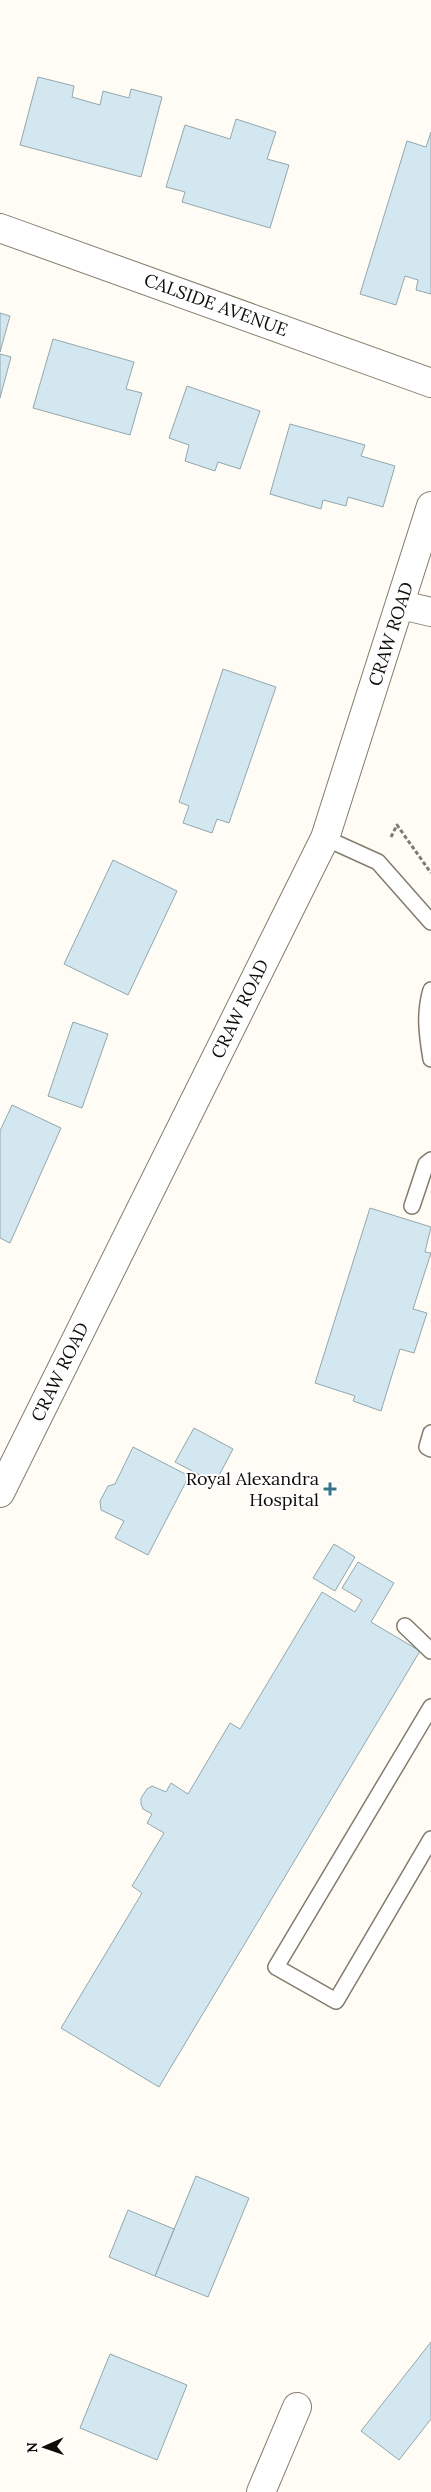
<svg xmlns="http://www.w3.org/2000/svg" width="431" height="2492" font-family="Lora,serif">
<rect width="100%" height="100%" fill="#fefcf4"/>
<g fill="#d2e7ef" stroke="#93a7ae">
<path d="M38 77 74 86 72 97 100 105 103 91 129 98 131 89 162 97 141 177 20 145Z"/>
<path d="M236 119 276 132 267 159 289 165 270 228 182 202 185 192 166 187 185 125 230 139Z"/>
<path d="M431 132V294L416 290 418 280 405 276 396 305 360 294 407 141 426 147Z"/>
<path d="M0 313 10 316 0 352Z"/>
<path d="M53 339 134 362 126 389 142 393 130 435 33 408Z"/>
<path d="M0 354 11 357 0 398Z"/>
<path d="M187 386 260 411 240 469 218 462 215 471 185 461 189 445 169 438Z"/>
<path d="M290 424 365 445 361 456 395 466 383 507 348 497 346 506 323 500 321 509 270 494Z"/>
<path d="M223 669 276 687 229 823 217 819 212 833 183 823 189 806 179 802Z"/>
<path d="M113 860 177 891 128 995 64 964Z"/>
<path d="M73 1022 108 1034 82 1108 48 1096Z"/>
<path d="M12 1105 61 1128 10 1243 0 1238V1131Z"/>
<path d="M370 1208 431 1227 425 1252 431 1253 413 1309 427 1313 414 1353 400 1349 381 1411 353 1401 355 1396 315 1383Z"/>
<path d="M194 1428 233 1449 215 1483 175 1462Z"/>
<path d="M133 1447 189 1476 148 1555 115 1538 124 1521 101 1510 100 1501 108 1486 115 1484Z"/>
<path d="M334 1544 355 1557 335 1591 313 1578Z"/>
<path d="M358 1562 394 1583 371 1622 420 1651 159 2087 61 2028 142 1893 132 1886 164 1833 147 1823 152 1814 143 1809 141 1804V1798L147 1789 152 1786 166 1792 171 1783 188 1794 230 1723 240 1729 322 1592 355 1612 362 1600 342 1588Z"/>
<path d="M196 2176 249 2198 208 2297 155 2276Z"/>
<path d="M128 2210 174 2229 155 2276 109 2257Z"/>
<path d="M431 2342V2419L399 2460 361 2431Z"/>
<path d="M110 2354 187 2385 157 2460 80 2428Z"/>
</g>
<g fill="none" stroke-linecap="round" stroke-linejoin="round">
<g stroke="#827c6c" stroke-width="18">
<g id="service">
<path d="M325 838 378 862 431 922"/>
<path d="M431 990C424 1013 427 1035 431 1059"/>
<path d="M412 1206 426 1164 431 1160"/>
<path d="M431 1433 427 1447 431 1449"/>
<path d="M405 1626 431 1651"/>
<path d="M431 1707 276 1967 336 2001 431 1839"/>
</g>
</g>
<g stroke="#827c6c" stroke-width="30">
<g id="minor">
<path d="M0 228 431 383"/>
<path d="M401 605 431 612"/>
<path d="M0 1493 325 838 431 506"/>
<path d="M261 2492 297 2407"/>
</g>
</g>
<path stroke="#7c7a73" stroke-width="3" stroke-dasharray="4 2.5" stroke-linecap="butt" d="M391 837 397 825 431 873"/>
<use href="#service" stroke="#fff" stroke-width="15"/>
<use href="#minor" stroke="#fff" stroke-width="28"/>
</g>
<path fill="#367489" stroke="#fff" stroke-width="2" d="M327.5 1481.5h5v5h5v5h-5v5h-5v-5h-5v-5h5z"/>
<g text-anchor="middle" stroke-width="4" stroke-linejoin="round" paint-order="stroke">
<g font-size="18" fill="#0e0c06" stroke="#fff">
<text transform="translate(216 305) rotate(20)" y="6">CALSIDE AVENUE</text>
<text transform="translate(391 634) rotate(-72)" y="6">CRAW ROAD</text>
<text transform="translate(240 1009) rotate(-64)" y="6">CRAW ROAD</text>
<text transform="translate(60 1372) rotate(-64)" y="6">CRAW ROAD</text>
</g>
<g font-size="18" fill="#0e0c06" stroke="#fff" text-anchor="end">
<text x="319" y="1485">Royal Alexandra<tspan x="319" dy="21">Hospital</tspan></text>
</g>
</g>
<g transform="translate(45 2447) rotate(268)" stroke="#ffffff" stroke-width="4" paint-order="stroke">
<path d="M0-4L9 19L0 12L-9 19Z" fill="#0e0c06"/>
<text y="-8" font-size="14" font-weight="bold" text-anchor="middle" fill="#0e0c06">N</text>
</g>
</svg>
